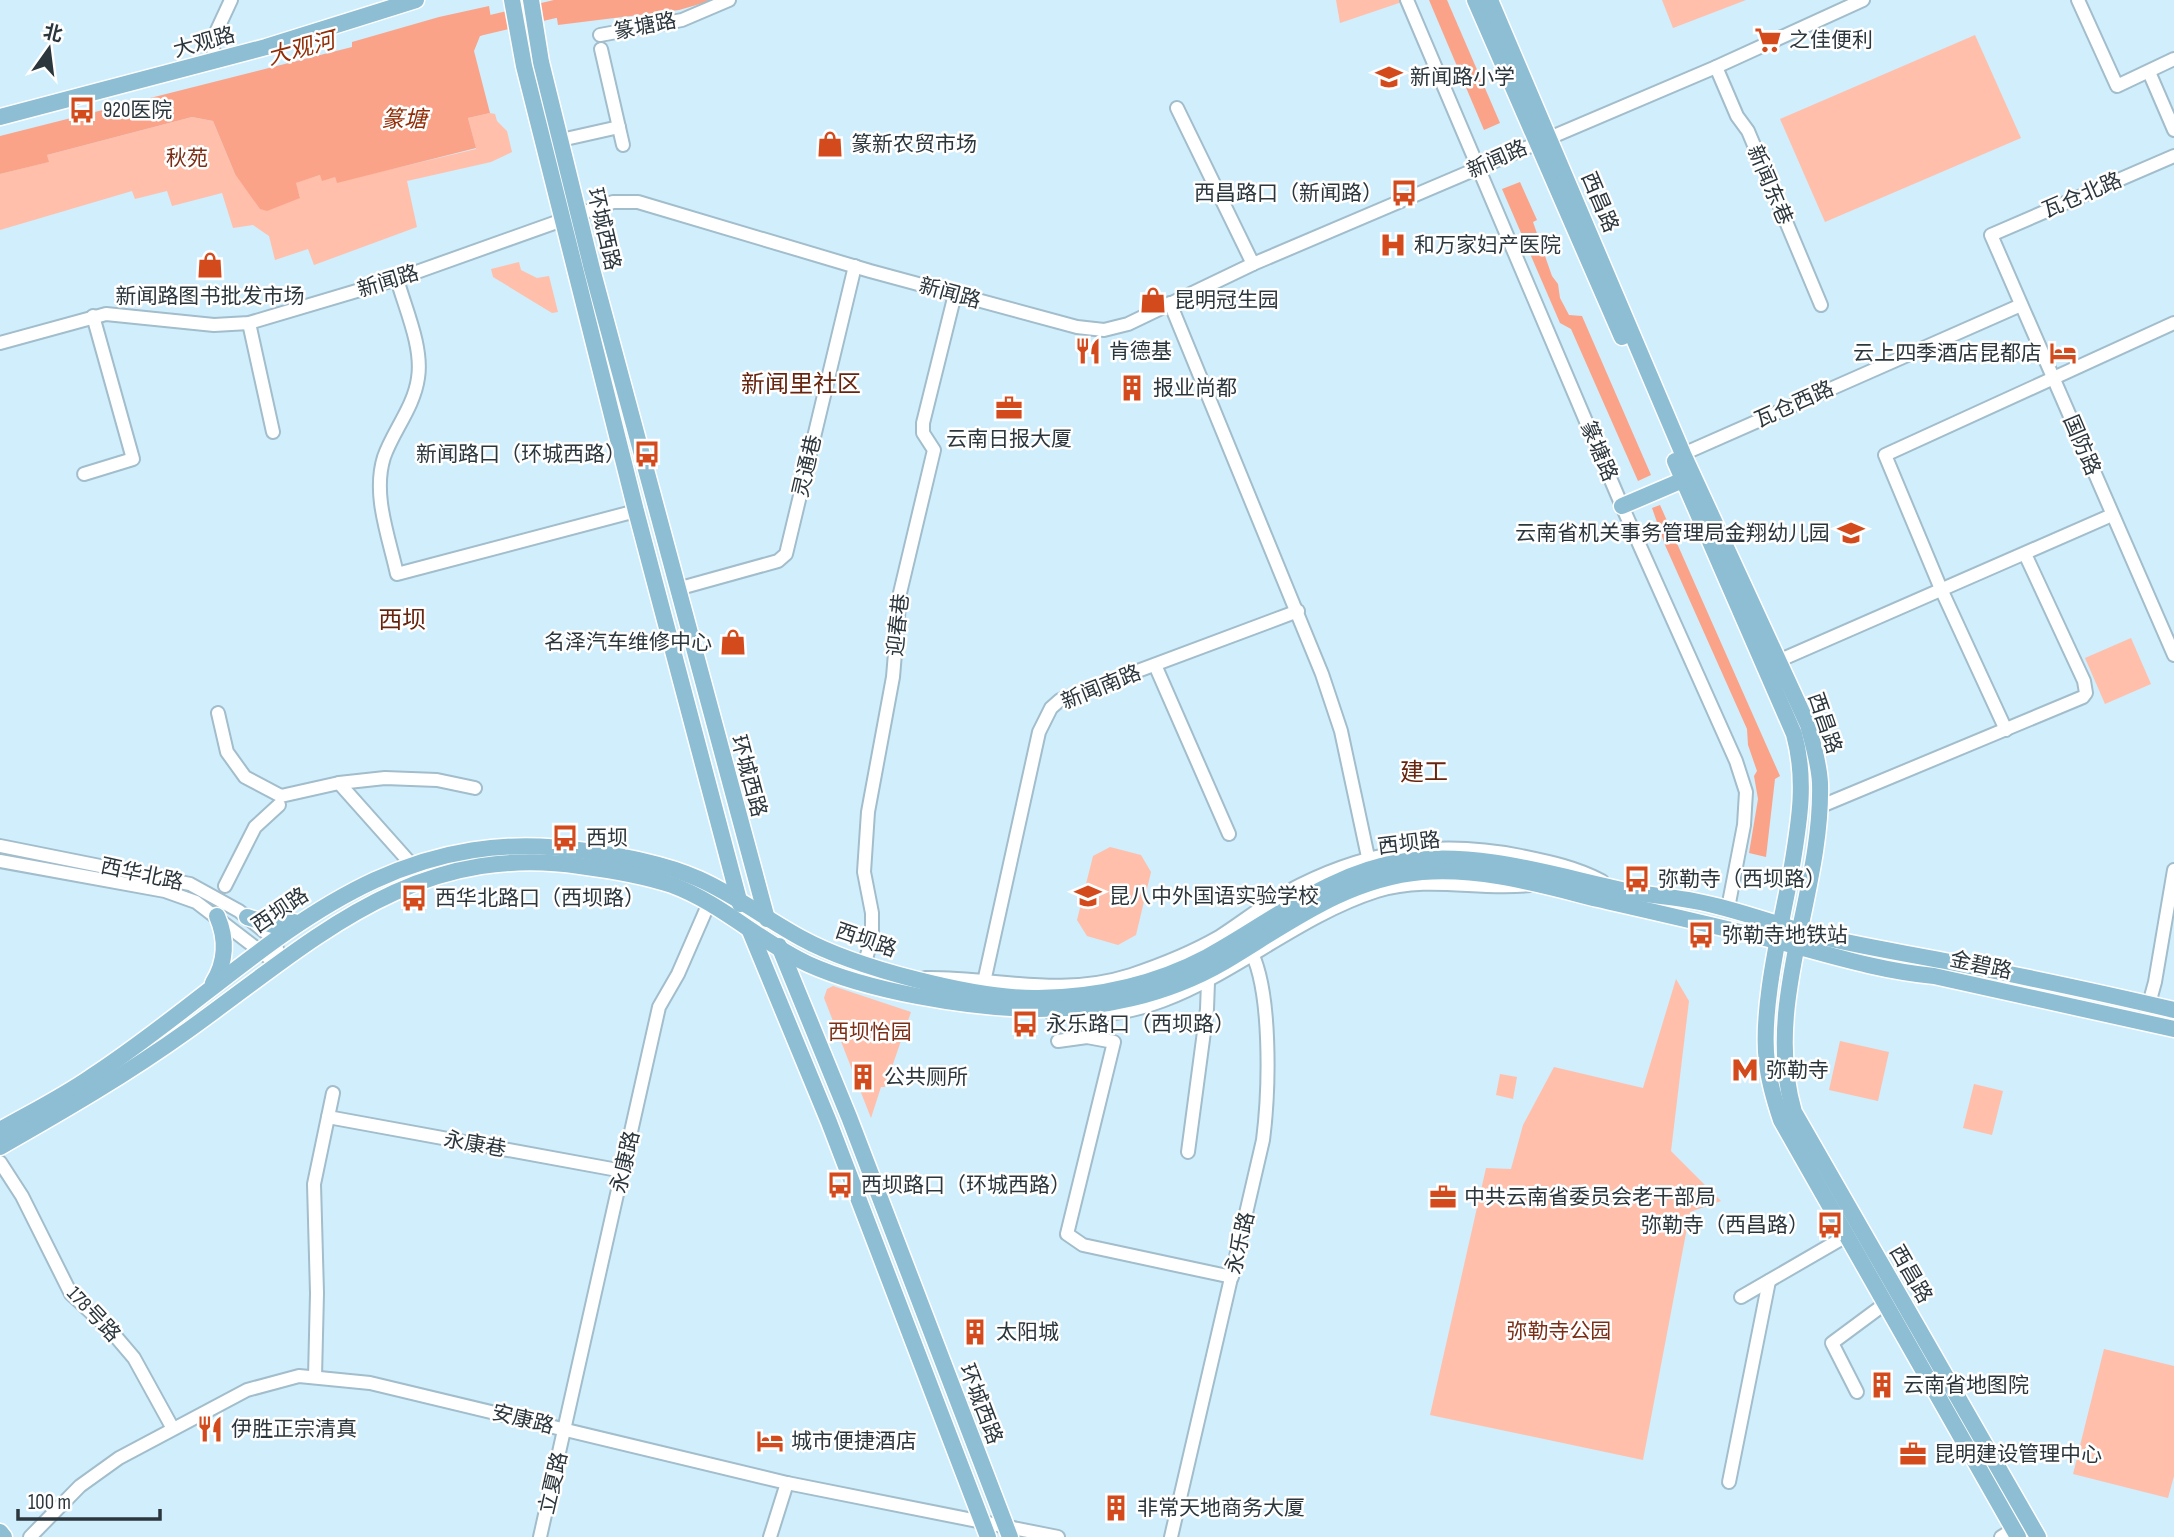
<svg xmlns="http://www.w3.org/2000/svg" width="2174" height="1537" font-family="'Sofia Sans Condensed','Noto Sans SC',sans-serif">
<rect width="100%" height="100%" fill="#d1eefc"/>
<g fill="#ffbfab">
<path d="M1336 0H1405V1L1340 23Z"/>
<path d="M1662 0H1746L1673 28Z"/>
<path d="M1975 35 2021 138 1825 222 1780 119Z"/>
<path d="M490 113 495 114 497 121 507 131 512 152 491 162 407 181 417 227 314 265 308 249 275 260 269 236 253 225 233 228 222 193 172 206 167 191 135 199 132 191 0 230V174L48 162 47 155 192 117 213 121 235 174 300 197 295 183 320 175 335 177 337 182 476 149 468 118Z"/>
<path d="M519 262 521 270 537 278 549 276 558 312 552 313 493 277 491 269Z"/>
<path d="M2131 638 2151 684 2105 704 2085 658Z"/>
<path d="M1110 847 1141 855 1151 872 1136 935 1118 945 1087 936 1077 920 1093 856Z"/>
<path d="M1676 979 1689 1001 1671 1151 1721 1201 1690 1212 1643 1460 1430 1415 1486 1168 1511 1169 1523 1125 1554 1067 1643 1088Z"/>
<path d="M833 986 911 1012 885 1087H881L871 1118 824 998 827 989Z"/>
<path d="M1840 1041 1889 1052 1878 1101 1829 1090Z"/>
<path d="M1500 1074 1517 1077 1513 1099 1496 1095Z"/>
<path d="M1974 1084 2003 1091 1992 1135 1963 1128Z"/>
<path d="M2104 1349 2174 1366V1476L2168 1498 2073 1474Z"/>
</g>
<g fill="#fba388">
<path d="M554 0H714L679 10 558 25Z"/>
<path d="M1429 0H1447L1500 123 1484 130Z"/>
<path d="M489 6 493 31 480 36 474 51 490 113 468 118 476 148 337 183 335 177 322 181 320 175 296 183 300 198 267 211 260 209 235 174 213 121 192 117 47 155 49 162 0 174V136L352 47V42L439 17Z"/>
<path d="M1520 182 1537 220 1533 222 1552 276 1558 284 1560 298 1569 315 1582 316 1651 475 1638 481 1571 329 1560 323 1502 189Z"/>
<path d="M1660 505 1780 776 1775 779 1766 857 1749 853 1758 799 1754 776 1757 771 1748 745 1747 729 1665 545 1652 508Z"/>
</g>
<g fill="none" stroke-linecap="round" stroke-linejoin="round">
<path stroke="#fba388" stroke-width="18" d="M470 29 555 9 617 0"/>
<g stroke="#a2bdcb" stroke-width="16">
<g id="minor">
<path d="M1407 0 1622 506 1736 761 1746 792 1744 825 1728 908"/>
<path d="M2078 0 2117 86 2174 59"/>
<path d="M600 35 682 20 729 0"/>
<path d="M601 49 623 145"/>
<path d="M215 61 212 41 231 0"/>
<path d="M1716 67 1737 116 1748 131 1821 305"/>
<path d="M2149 72 2174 130"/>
<path d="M1177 108 1253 264"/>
<path d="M561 140 619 127"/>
<path d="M2174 156 1991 235 2174 655"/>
<path d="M397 279C405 308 423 347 418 378 414 407 393 431 384 457 372 495 389 537 397 574L636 511"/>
<path d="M1170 303 1322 674 1341 731 1368 857"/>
<path d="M249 323 273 432"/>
<path d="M0 343 106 314 214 325 249 323 397 279 613 202H638L870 271 1077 327 1104 330 1128 324 1253 264 1716 67 1863 0"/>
<path d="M1683 454 2021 305"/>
<path d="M84 474 133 459 93 316"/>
<path d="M677 589 778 561 786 554 855 266"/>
<path d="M1778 661 2112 515"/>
<path d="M1155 665 1229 834"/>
<path d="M218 713 227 752 245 777 281 796 339 783 385 778 437 780 475 788"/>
<path d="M2006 730 1941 589 1885 455 2174 323"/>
<path d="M339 783 412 865"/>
<path d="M1819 807 2083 697 2086 693 2084 681 2025 554"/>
<path d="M0 846 190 884 239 911 274 939 281 962 269 958 196 902 165 891 0 861"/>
<path d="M225 886 255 827 279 805"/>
<path d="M865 962 872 938V913L864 872 868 812 893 677 900 593 934 450 923 433V423L955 294"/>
<path d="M925 978C996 977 1059 998 1131 975 1161 965 1191 953 1219 937 1241 923 1262 906 1285 893 1361 851 1436 839 1521 856 1550 862 1575 867 1602 881"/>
<path d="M984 982 1039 732 1051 708 1060 700 1298 611"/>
<path d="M1051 1013C1180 1034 1264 927 1377 891 1429 875 1479 891 1530 885"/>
<path d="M2144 1022 2155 982 2174 870"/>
<path d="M1058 1041 1087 1037 1114 1042 1067 1234 1083 1245 1232 1277"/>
<path d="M328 1117 623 1171"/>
<path d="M1188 1152 1207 1009 1208 982"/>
<path d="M0 1162 22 1196 71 1294 111 1331 134 1358 172 1427"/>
<path d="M1741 1297 1848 1235"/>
<path d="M315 1377 317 1293 314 1184 333 1093"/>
<path d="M1857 1392 1832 1343 1886 1303"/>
<path d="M1729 1482 1769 1281"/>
<path d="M30 1537 80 1486 119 1458 247 1390 299 1376 370 1383 787 1483 1058 1537"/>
<path d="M540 1537 659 1007 678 974 709 903"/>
<path d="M770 1537 787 1483"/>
<path d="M1171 1537 1263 1140C1269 1093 1273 986 1248 946"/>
<path d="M2001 1537 2014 1529"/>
</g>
</g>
<g stroke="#fff" stroke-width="19">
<g id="major">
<path d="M512 0 524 66 636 511 740 904"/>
<path d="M531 0 541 62 592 269 767 919"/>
<path d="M1475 0 1622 337"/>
<path d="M1490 0 1683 454 1808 725C1813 744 1819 763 1820 783 1823 893 1762 1003 1794 1112L2038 1537"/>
<path d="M0 117 266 47 416 0"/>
<path d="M1675 461 1794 734C1807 781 1799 824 1791 872 1781 926 1760 1010 1767 1063 1769 1083 1775 1102 1781 1120L2018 1537"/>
<path d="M1622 506 1683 480"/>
<path d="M247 917 273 925 294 922"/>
<path d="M750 931 829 1122 988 1537"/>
<path d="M779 946 849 1117 1010 1537"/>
<path d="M213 983C226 962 227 939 217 916"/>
<path d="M0 1130C30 1113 62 1097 91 1077 254 971 367 817 586 851 625 857 663 863 699 879 735 895 766 919 801 938 856 968 975 999 1038 998 1097 997 1154 985 1207 957 1273 921 1329 872 1406 861 1476 851 1546 873 1613 888 1640 895 1668 896 1694 901 1733 908 1769 922 1807 933 1852 945 1899 952 1945 961 2021 976 2098 992 2174 1010"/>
<path d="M0 1147C65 1110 127 1074 187 1031 313 941 412 842 580 866 611 870 642 875 672 885 721 903 760 942 808 964 868 991 967 1008 1033 1009 1099 1010 1167 995 1224 962 1288 924 1345 879 1422 872 1481 867 1541 885 1598 899 1659 913 1721 927 1781 942 1833 956 1881 971 1934 976L2174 1029"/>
<path d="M0 1532 4 1537"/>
</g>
</g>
<use href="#minor" stroke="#fff" stroke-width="12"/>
<use href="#major" stroke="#8ebed3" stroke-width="16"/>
</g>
<defs>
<g id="supermarket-bare" transform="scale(2.1)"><path d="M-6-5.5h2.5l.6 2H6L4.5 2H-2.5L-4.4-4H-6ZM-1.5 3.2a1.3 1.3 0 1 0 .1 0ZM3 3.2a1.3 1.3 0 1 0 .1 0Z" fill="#d34b1c" stroke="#fff" stroke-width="2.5" paint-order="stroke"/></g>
<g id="school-bare" transform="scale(2.1)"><path d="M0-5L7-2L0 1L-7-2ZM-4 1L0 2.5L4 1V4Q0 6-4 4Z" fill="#d34b1c" stroke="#fff" stroke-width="2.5" paint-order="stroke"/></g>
<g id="bus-bare" transform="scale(2.1)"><path d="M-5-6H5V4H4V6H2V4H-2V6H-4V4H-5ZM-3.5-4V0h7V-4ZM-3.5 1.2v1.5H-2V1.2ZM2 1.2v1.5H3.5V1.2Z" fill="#d34b1c" stroke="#fff" stroke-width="2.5" paint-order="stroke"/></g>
<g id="shop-bare" transform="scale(2.1)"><path d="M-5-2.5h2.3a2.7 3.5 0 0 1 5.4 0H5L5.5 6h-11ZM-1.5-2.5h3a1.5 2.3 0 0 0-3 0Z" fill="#d34b1c" stroke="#fff" stroke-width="2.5" paint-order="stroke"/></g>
<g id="hospital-bare" transform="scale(2.1)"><path d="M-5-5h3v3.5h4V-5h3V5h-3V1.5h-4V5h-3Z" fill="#d34b1c" stroke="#fff" stroke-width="2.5" paint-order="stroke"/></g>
<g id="restaurant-bare" transform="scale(2.1)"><path d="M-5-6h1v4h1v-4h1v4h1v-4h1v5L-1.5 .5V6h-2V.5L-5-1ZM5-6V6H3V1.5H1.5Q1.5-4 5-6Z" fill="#d34b1c" stroke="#fff" stroke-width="2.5" paint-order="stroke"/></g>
<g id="hotel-bare" transform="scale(2.1)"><path d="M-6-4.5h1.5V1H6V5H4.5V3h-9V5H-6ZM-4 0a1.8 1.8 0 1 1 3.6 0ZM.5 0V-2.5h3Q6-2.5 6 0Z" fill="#d34b1c" stroke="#fff" stroke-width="2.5" paint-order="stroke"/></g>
<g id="building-bare" transform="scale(2.1)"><path d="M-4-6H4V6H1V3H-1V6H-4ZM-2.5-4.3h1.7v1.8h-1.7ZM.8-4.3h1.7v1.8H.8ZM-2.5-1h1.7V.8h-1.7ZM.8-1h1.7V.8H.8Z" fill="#d34b1c" stroke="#fff" stroke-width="2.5" paint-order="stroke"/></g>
<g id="office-bare" transform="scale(2.1)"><path d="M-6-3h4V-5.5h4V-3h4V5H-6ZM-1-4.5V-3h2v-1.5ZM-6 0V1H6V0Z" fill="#d34b1c" stroke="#fff" stroke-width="2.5" paint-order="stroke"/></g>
<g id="metro-bare" transform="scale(2.1)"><path d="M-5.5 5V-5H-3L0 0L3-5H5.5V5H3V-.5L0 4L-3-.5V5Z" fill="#d34b1c" stroke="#fff" stroke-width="2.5" paint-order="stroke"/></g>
</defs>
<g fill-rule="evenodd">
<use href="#supermarket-bare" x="1768" y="40"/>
<use href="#school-bare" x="1389" y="77"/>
<use href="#bus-bare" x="82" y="110"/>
<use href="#shop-bare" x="830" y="144"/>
<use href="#bus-bare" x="1404" y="193"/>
<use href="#hospital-bare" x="1393" y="245"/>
<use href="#shop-bare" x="210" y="265"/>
<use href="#shop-bare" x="1153" y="300"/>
<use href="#restaurant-bare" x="1088" y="351"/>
<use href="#hotel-bare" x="2063" y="353"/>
<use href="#building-bare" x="1132" y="388"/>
<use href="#office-bare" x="1009" y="408"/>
<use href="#bus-bare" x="647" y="454"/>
<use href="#school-bare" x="1851" y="533"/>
<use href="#shop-bare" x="733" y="642"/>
<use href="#bus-bare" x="565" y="838"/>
<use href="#bus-bare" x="1637" y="879"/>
<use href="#school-bare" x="1088" y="896"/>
<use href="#bus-bare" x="414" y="898"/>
<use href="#bus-bare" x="1701" y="935"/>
<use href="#bus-bare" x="1025" y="1024"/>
<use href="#metro-bare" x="1745" y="1070"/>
<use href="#building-bare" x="863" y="1077"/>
<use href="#bus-bare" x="840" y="1185"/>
<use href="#office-bare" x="1443" y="1197"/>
<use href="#bus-bare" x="1830" y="1225"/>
<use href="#building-bare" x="975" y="1332"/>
<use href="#building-bare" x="1882" y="1385"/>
<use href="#restaurant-bare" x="210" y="1429"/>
<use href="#hotel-bare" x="770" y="1441"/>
<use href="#office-bare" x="1913" y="1454"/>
<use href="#building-bare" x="1116" y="1508"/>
</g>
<g text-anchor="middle" stroke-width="5" stroke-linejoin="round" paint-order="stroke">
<g font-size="21" fill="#2c373d" stroke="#fff">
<text transform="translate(645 26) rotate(-11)" y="7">篆塘路</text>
<text transform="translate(204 42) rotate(-15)" y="7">大观路</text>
<text transform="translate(1497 159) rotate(-24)" y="7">新闻路</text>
<text transform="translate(1770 185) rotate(67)" y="7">新闻东巷</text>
<text transform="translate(2082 195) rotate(-23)" y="7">瓦仓北路</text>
<text transform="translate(1600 202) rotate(67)" y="7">西昌路</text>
<text transform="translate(604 229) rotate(77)" y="7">环城西路</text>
<text transform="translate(388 281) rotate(-17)" y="7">新闻路</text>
<text transform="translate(950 293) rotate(15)" y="7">新闻路</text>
<text transform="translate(1794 404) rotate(-24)" y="7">瓦仓西路</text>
<text transform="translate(2082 445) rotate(67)" y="7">国防路</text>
<text transform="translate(1599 451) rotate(67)" y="7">篆塘路</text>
<text transform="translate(807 466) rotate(-77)" y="7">灵通巷</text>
<text transform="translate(898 625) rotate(-84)" y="7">迎春巷</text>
<text transform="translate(1101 687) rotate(-22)" y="7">新闻南路</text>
<text transform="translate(1825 723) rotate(71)" y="7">西昌路</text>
<text transform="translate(749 776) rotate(75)" y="7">环城西路</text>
<text transform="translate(1409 843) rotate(-7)" y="7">西坝路</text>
<text transform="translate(142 874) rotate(12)" y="7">西华北路</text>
<text transform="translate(280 910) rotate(-34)" y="7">西坝路</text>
<text transform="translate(866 940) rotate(19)" y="7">西坝路</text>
<text transform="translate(1981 965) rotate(12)" y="7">金碧路</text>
<text transform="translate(475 1144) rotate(10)" y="7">永康巷</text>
<text transform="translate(625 1162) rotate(-77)" y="7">永康路</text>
<text transform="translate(1240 1243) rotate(-77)" y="7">永乐路</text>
<text transform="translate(1911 1274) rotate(60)" y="7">西昌路</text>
<text transform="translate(94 1314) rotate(47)" y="7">178号路</text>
<text transform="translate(981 1404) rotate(69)" y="7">环城西路</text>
<text transform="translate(523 1419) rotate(14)" y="7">安康路</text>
<text transform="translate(553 1483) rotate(-77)" y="7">立夏路</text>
</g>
<g font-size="21" fill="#2c373d" stroke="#fff" text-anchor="start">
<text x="1789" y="47">之佳便利</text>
<text x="1410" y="84">新闻路小学</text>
<text x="103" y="117">920医院</text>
<text x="851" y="151">篆新农贸市场</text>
<text x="1383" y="200" text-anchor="end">西昌路口（新闻路）</text>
<text x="1414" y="252">和万家妇产医院</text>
<text x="210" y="303" text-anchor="middle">新闻路图书批发市场</text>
<text x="1174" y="307">昆明冠生园</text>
<text x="1109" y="358">肯德基</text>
<text x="2042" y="360" text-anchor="end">云上四季酒店昆都店</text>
<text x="1153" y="395">报业尚都</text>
<text x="1009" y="446" text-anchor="middle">云南日报大厦</text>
<text x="626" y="461" text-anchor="end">新闻路口（环城西路）</text>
<text x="1830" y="540" text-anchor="end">云南省机关事务管理局金翔幼儿园</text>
<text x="712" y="649" text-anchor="end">名泽汽车维修中心</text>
<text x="586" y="845">西坝</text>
<text x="1658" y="886">弥勒寺（西坝路）</text>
<text x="1109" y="903">昆八中外国语实验学校</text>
<text x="435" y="905">西华北路口（西坝路）</text>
<text x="1722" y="942">弥勒寺地铁站</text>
<text x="1046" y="1031">永乐路口（西坝路）</text>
<text x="1766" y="1077">弥勒寺</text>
<text x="884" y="1084">公共厕所</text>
<text x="861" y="1192">西坝路口（环城西路）</text>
<text x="1464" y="1204">中共云南省委员会老干部局</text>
<text x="1809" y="1232" text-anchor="end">弥勒寺（西昌路）</text>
<text x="996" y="1339">太阳城</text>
<text x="1903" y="1392">云南省地图院</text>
<text x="231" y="1436">伊胜正宗清真</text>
<text x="791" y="1448">城市便捷酒店</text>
<text x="1934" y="1461">昆明建设管理中心</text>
<text x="1137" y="1515">非常天地商务大厦</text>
</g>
<g font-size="21" fill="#7b2e15" stroke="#fff">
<text x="187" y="165">秋苑</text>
<text x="870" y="1039">西坝怡园</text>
<text x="1559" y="1338">弥勒寺公园</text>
</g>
<g font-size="23" font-style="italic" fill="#922d06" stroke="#fff">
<text transform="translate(301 48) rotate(-15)" y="8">大观河</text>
<text x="404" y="127">篆塘</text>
</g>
<g font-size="24" fill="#672510" stroke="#fff">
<text x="801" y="392">新闻里社区</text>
<text x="402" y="628">西坝</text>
<text x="1424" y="780">建工</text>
</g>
</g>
<g transform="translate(49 49) rotate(14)" stroke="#ffffff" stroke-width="5" paint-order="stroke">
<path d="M0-5L12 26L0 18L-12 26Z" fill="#2c373d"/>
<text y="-10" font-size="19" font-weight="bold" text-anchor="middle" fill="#2c373d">北</text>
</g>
<path d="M18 1509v10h142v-10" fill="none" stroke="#2c373d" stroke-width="3.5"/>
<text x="28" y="1509" font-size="21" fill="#2c373d" stroke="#ffffff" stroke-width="5" paint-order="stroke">100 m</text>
</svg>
